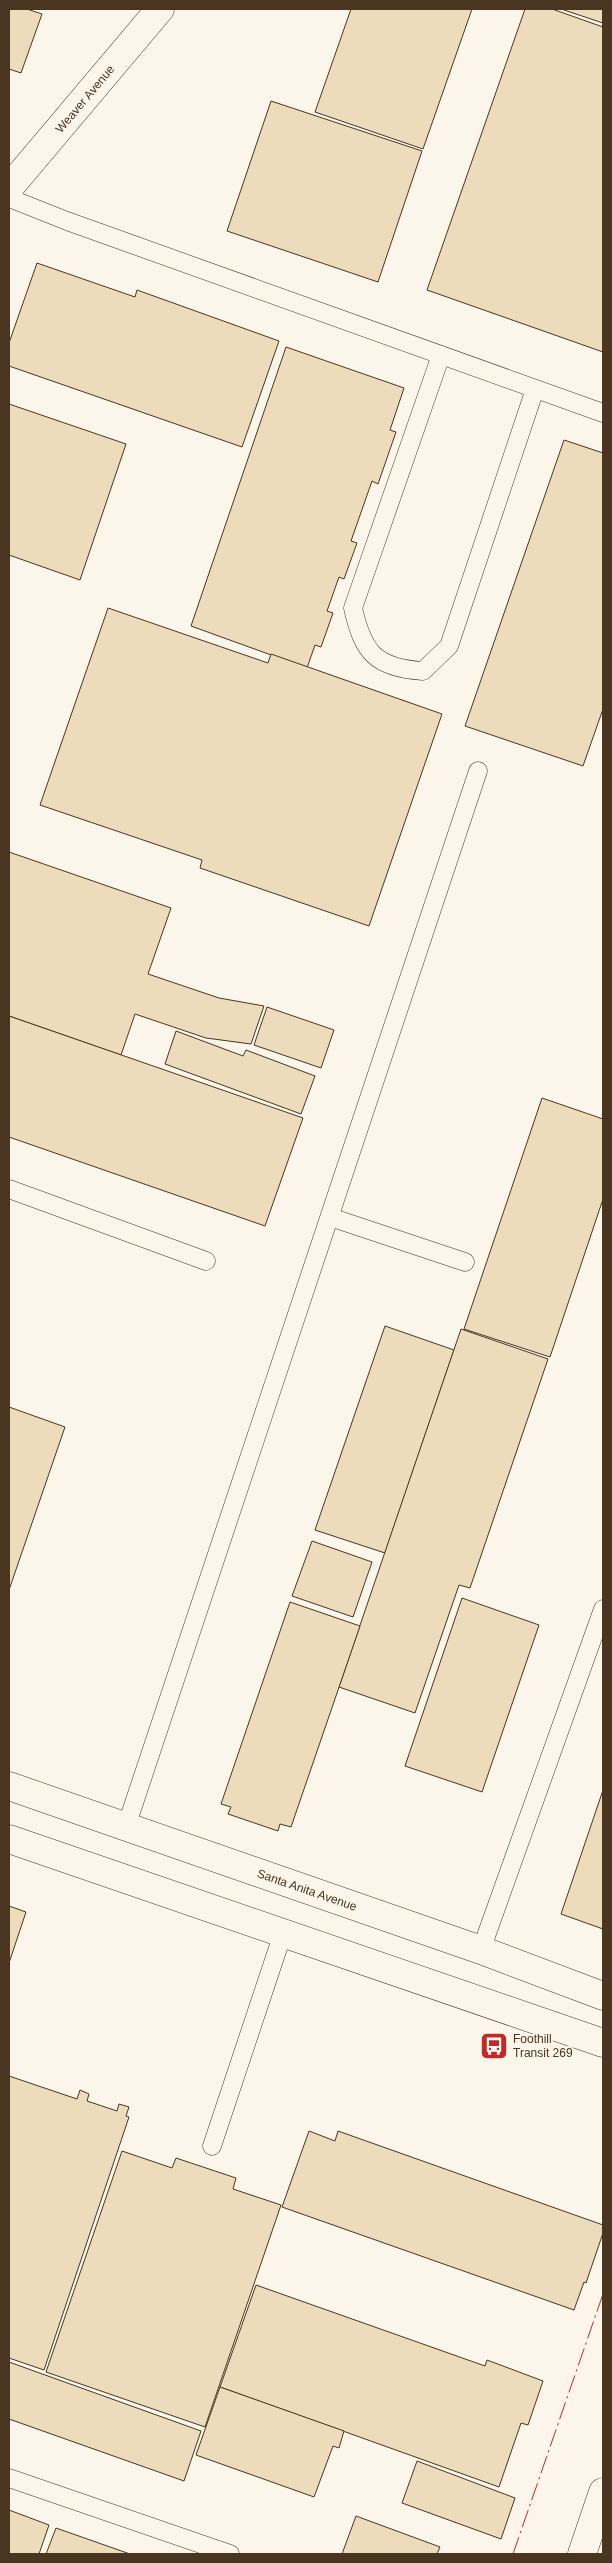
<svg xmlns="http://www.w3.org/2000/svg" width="612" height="2563" font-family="Arial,sans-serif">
<rect width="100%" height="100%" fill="#fbf6e9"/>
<g fill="#ecdcbc" stroke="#4a3520">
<path d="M9 9H27L42 14 21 73 9 69Z"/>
<path d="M351 9H472L423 149 315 112Z"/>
<path d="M525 9H552L603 27V352L427 290Z"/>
<path d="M561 9H603V23Z"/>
<path d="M271 101 422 151 378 282 227 231Z"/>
<path d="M37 263 135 297 137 290 279 341 242 447 9 366V343Z"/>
<path d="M286 347 404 388 390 430 396 432 378 484 372 481 351 541 357 543 344 579 339 577 327 611 333 613 321 647 315 645 307 668 191 626Z"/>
<path d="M9 404 126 444 80 580 9 555Z"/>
<path d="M564 440 603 453V709L583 766 465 726Z"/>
<path d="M108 608 268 663 271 654 442 714 369 926 200 868 202 860 40 805Z"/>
<path d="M9 852 171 908 148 974 219 998 264 1006 251 1044 206 1038 135 1014 121 1055 9 1016Z"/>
<path d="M267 1007 334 1030 321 1068 254 1045Z"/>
<path d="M9 1016 303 1118 265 1226 9 1137Z"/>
<path d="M176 1031 243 1056 246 1050 315 1076 301 1114 165 1064Z"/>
<path d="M542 1098 603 1119V1199L550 1357 464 1329Z"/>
<path d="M385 1326 454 1350 385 1553 315 1530Z"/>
<path d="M461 1329 548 1359 470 1588 459 1585 415 1713 339 1687Z"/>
<path d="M9 1407 65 1427 9 1590Z"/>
<path d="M312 1541 372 1562 353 1617 292 1596Z"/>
<path d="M462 1598 539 1625 482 1792 405 1766Z"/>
<path d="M290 1602 360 1626 291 1827 280 1824 278 1831 228 1814 231 1807 221 1804Z"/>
<path d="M603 1790V1929L561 1914Z"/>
<path d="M9 1906 26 1912 9 1963Z"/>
<path d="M9 2076 77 2099 80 2090 89 2094 87 2101 117 2111 119 2104 129 2107 126 2116 129 2117 44 2370 9 2358Z"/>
<path d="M309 2131 335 2141 338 2131 603 2225V2233L586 2283 584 2282 574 2310 282 2207Z"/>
<path d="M122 2151 172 2168 176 2158 236 2178 233 2189 281 2205 205 2427 46 2372Z"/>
<path d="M256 2285 485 2366 487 2360 543 2381 528 2425 521 2423 499 2487 220 2387Z"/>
<path d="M9 2362 201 2431 184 2481 9 2419Z"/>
<path d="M220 2387 344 2431 339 2448 333 2446 314 2497 196 2455Z"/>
<path d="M417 2461 515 2498 501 2539 402 2503Z"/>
<path d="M9 2510 49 2525 39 2554H9Z"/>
<path d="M356 2516 440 2547 437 2554H342Z"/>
<path d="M56 2528 130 2554H46Z"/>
</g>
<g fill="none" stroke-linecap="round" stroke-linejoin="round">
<g stroke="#4a3520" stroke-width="19">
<g id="service">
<path d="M9 198 67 221 603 413"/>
<path d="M441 355 353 608C363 653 376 668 423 671L449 646 535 389"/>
<path d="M9 1189 206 1261"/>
<path d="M330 1217 465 1262"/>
<path d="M126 1827 478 771"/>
<path d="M481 1950 603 1609"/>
<path d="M212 2146 283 1933"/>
<path d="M9 2478 230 2554"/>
</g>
</g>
<g stroke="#4a3520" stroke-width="29">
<path id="minor" d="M9 188 160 9"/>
</g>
<g stroke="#4a3520" stroke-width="29">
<path id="tertiary" d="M582 2554 603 2492"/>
</g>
<g stroke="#4a3520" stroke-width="29">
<g id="primary">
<path d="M9 1786 481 1950 603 1996"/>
<path d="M9 1839 603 2043"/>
</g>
</g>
<use href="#service" stroke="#fbf6e9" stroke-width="18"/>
<use href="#minor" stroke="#fbf6e9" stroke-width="28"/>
<use href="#tertiary" stroke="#fbf6e9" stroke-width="28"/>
<use href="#primary" stroke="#fbf6e9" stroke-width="28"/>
<path stroke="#c62828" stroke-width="1" stroke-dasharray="18 4 2.5 4" stroke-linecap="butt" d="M513 2554 603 2294"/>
</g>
<defs>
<g id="bus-square" transform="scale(1.4375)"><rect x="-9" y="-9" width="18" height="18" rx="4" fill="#c62828" stroke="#fbf6e9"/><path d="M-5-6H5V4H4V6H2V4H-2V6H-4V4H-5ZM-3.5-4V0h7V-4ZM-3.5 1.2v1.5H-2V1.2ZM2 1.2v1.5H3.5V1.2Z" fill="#fff"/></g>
</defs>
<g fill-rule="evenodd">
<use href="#bus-square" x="494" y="2046"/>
</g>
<g text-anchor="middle" stroke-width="4" stroke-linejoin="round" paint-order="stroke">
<g font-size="12" fill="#4a3520" stroke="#fbf6e9">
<text transform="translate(85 99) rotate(-50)" y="4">Weaver Avenue</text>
<text transform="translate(307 1890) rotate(19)" y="4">Santa Anita Avenue</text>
</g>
<g font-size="12" fill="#4a3520" stroke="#fbf6e9" text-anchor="start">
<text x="513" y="2043">Foothill<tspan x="513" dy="14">Transit 269</tspan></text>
</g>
</g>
<rect width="612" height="2563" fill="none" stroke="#4a3520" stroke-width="20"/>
</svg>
